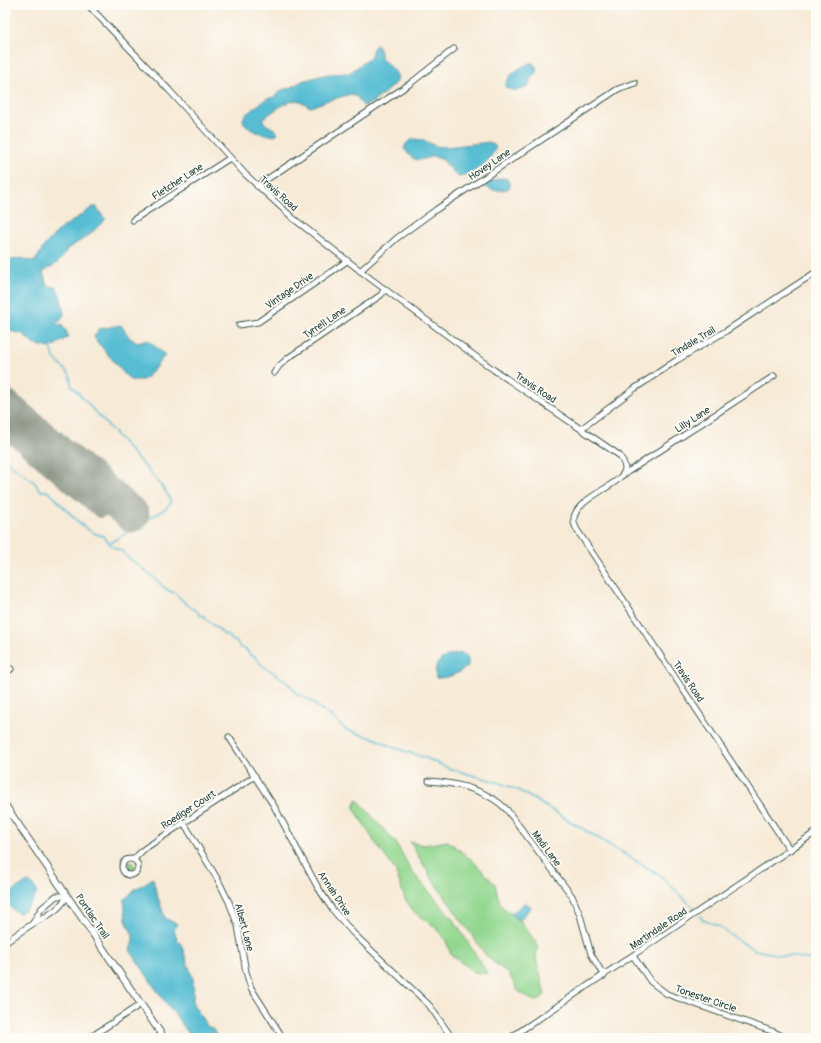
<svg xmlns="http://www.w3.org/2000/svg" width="821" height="1043" font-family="Pangolin,sans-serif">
<rect width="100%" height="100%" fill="#fdfcf7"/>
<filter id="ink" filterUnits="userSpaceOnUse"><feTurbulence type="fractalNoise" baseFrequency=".025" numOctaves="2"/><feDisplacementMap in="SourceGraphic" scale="8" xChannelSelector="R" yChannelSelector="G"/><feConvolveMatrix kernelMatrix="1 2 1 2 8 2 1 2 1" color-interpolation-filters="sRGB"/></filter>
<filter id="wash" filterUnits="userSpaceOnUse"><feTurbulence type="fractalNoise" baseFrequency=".012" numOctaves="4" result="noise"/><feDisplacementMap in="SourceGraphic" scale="16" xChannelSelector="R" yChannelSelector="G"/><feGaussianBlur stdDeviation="0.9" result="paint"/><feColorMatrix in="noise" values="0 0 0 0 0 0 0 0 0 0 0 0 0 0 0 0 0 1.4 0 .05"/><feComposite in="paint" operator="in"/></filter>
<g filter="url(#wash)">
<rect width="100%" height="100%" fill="#f7ead7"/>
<g fill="#92d78f" stroke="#588a62">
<path d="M357 799 396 843 412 872 453 919 488 974 474 972 451 955 446 941 434 926 414 912 405 899 395 870 374 841 354 808Z"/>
<path d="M448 841 473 861 495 884 500 905 512 914 515 918 520 920 538 946 536 958 545 995 538 1001 532 1000 518 991 509 974 488 958 432 879 410 842 424 845Z"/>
<circle cx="130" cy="867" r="4.5"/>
</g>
<g fill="#56bdd3" stroke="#3a7d84">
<path d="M377 44C381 49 379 56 384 61 390 67 400 73 397 81 389 88 374 105 363 106L358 98 351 94 326 101 311 107C306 106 304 102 300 101 291 97 269 114 263 119 265 128 274 125 278 134L275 136 256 132 250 129 244 123 243 119 245 115 266 99 274 97 282 90 290 88 302 81 328 74 350 73 371 56 373 48Z"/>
<path d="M530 63H533L536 67 537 71 535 75 530 79 529 86C521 91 513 92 505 87 508 74 518 69 530 63Z"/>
<path d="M413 139 424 140 435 146 446 147 489 142 493 144 496 147C489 163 476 173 459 177L455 174 443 160 433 156C418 162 413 162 404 148L407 143Z"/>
<path d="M501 178 507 179 510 185 509 188C500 192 493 191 484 186L487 183Z"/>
<path d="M93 207H97L103 217 106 219 88 236 67 249 64 256 55 265 43 272 47 286 57 287 58 292 60 294 64 314 61 320 56 323 57 325 62 324 63 327 66 330 68 336 67 338 50 348 33 344 23 334 5 330V263C11 260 18 257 25 259 29 260 31 262 35 261L45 245 59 230Z"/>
<path d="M121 325 129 337 137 343 148 340 165 355 151 373 143 380H130C121 371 114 361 105 351 101 345 96 343 94 336L99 329Z"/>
<path d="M462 653 468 658V666C458 674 449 678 436 678 432 659 447 655 462 653Z"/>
<path d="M153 878 156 892 165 918 177 924 174 931 178 941 181 944 193 979C194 985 193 997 193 1004L207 1026 212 1028 218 1038H192L155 988 130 950C137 932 130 935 126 919 125 912 125 906 124 900L136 888 141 886Z"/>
<path d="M29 882 33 885 37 892C33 902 29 908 19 913 13 910 10 908 6 902 13 890 16 887 29 882Z"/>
<path d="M525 902 531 907 520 920 515 918 512 914Z"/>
</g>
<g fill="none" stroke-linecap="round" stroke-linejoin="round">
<g stroke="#56bdd3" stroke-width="1.5">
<path d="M51 347 54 358 70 375 71 385 155 478 166 492 171 502 169 505 163 510 110 543"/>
<path d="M5 460 34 482 41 491H46L50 493C64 506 85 534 103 536L112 546 123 552 126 556 150 574 167 590 175 593 186 604 198 612 199 615 204 616C208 624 219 627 224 635H228L232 640 237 642 240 648 246 649 250 655 254 656 262 665 286 681 295 691 296 694 301 695 314 703 320 709 331 716 346 730 376 739 392 747 426 758 448 768 500 783 520 791 661 876 694 908"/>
<path d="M700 916 703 920 717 925 733 937 755 950 785 956H792L806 959H816"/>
</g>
<g stroke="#8b9486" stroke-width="14">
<path d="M5 431 100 511 108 509 116 501"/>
<path d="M85 498 96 485"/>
</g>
<path stroke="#8b9486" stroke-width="35" d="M5 407 132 515"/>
</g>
</g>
<g filter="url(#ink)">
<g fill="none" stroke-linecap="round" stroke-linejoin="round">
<g stroke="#3f574c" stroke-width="7">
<g id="minor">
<path d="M88 5 169 90 245 174 294 219 371 279 494 370 619 455C622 459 625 464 625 469 623 485 577 497 574 518 573 522 575 526 577 530L790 850"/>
<path d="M257 186 411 83 454 49"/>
<path d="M133 220 230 158"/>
<path d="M360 271 397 238 437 209 618 89 635 83"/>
<path d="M239 325 258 322 347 261"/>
<path d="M274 373 279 366 288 358 381 295 385 289"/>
<path d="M581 429 634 389 677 360 726 331 816 272"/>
<path d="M623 475 774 376"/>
<path d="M5 673 11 669"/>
<path d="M229 737 274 806 317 886 332 909 353 933 429 1005 452 1038"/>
<path d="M429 781C457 783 487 789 507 810L572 896 580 915 591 954 604 976"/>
<path d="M184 823 218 880 229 902 238 926 246 972 251 988 283 1038"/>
<circle cx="130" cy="867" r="8"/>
<path d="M134 859 144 849 255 776"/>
<path d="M33 923 41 909 56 896H67"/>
<path d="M5 943C14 936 24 929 34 923 48 915 59 911 67 896"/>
<path d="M633 956 651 982 667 994 774 1032 786 1038"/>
<path d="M89 1038 141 1004"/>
<path d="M510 1038 816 832"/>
</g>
</g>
<g stroke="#3f574c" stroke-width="8">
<path id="major" d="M5 805 164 1038"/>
</g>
<use href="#minor" stroke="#fff" stroke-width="5"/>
<use href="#major" stroke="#fff" stroke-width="6"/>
</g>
</g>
<g text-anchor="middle" stroke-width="3.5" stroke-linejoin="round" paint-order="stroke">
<g font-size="10" fill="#1f3d34" stroke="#fdfcf7">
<text transform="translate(489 164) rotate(-34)" y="4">Hovey Lane</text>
<text transform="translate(177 181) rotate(-33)" y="4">Fletcher Lane</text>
<text transform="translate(279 193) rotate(42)" y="4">Travis Road</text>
<text transform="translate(289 290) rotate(-35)" y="4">Vintage Drive</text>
<text transform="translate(324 322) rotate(-34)" y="4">Tyrrell Lane</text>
<text transform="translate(693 341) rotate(-31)" y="4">Tindale Trail</text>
<text transform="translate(536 387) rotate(34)" y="4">Travis Road</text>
<text transform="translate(692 419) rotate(-33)" y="4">Lilly Lane</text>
<text transform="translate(689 681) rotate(56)" y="4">Travis Road</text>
<text transform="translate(188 809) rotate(-33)" y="4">Roediger Court</text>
<text transform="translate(547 848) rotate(53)" y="4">Madi Lane</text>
<text transform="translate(335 893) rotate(56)" y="4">Annah Drive</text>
<text transform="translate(93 916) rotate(56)" y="4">Pontiac Trail</text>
<text transform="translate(245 927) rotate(75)" y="4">Albert Lane</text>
<text transform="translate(658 928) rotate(-34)" y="4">Martindale Road</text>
<text transform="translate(706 998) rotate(19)" y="4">Tonester Circle</text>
</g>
</g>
<rect width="821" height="1043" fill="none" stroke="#fdfcf7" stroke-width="20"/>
</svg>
